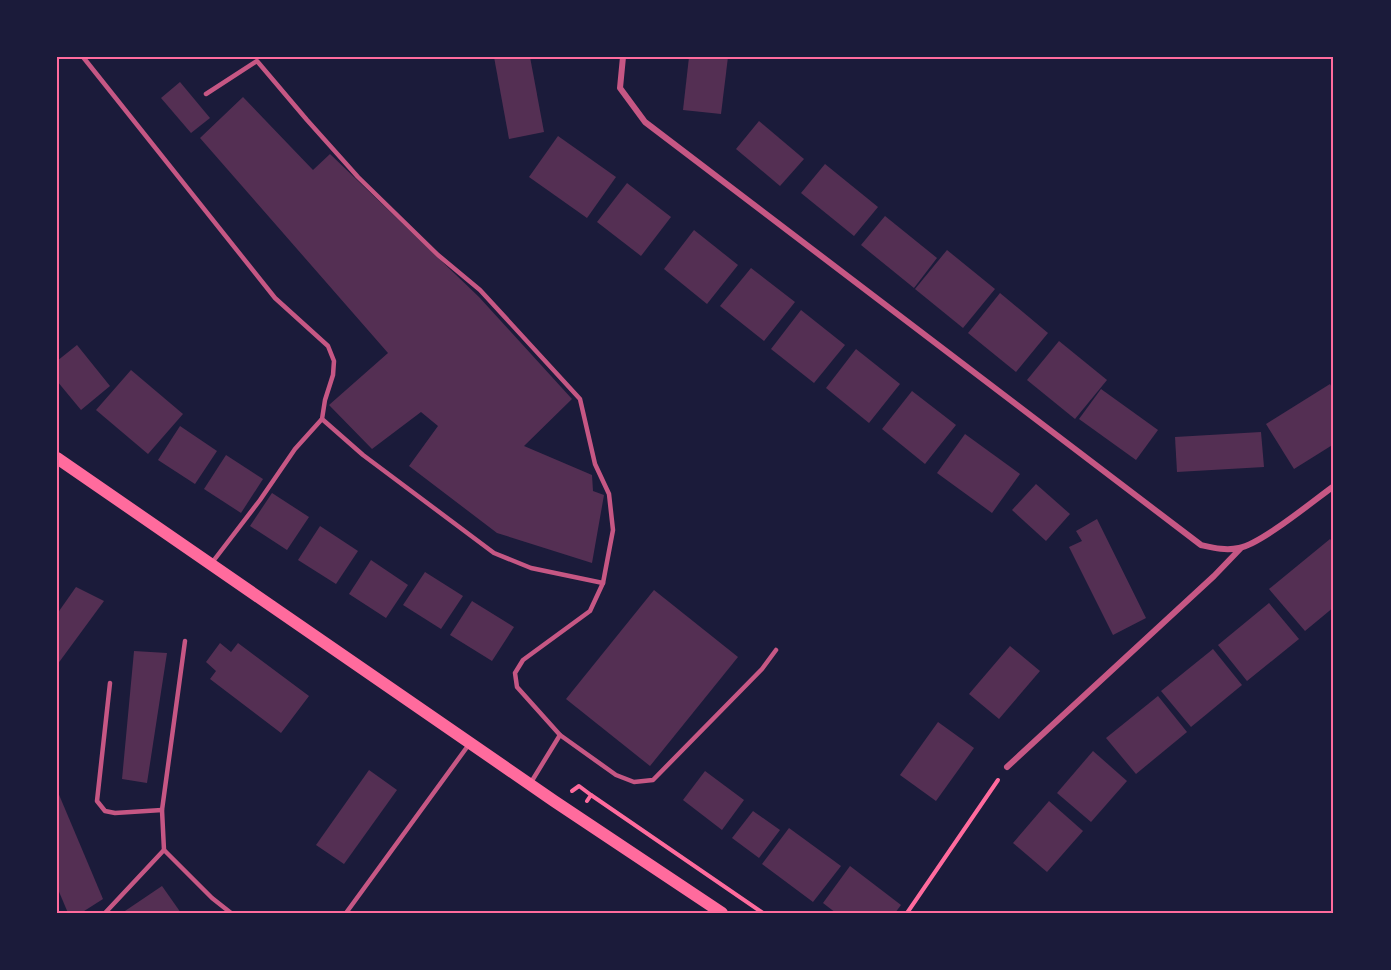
<svg xmlns="http://www.w3.org/2000/svg" width="1391" height="970" font-family="'Nunito Sans',sans-serif">
<rect width="100%" height="100%" fill="#1b1b3a"/>
<g fill="#542f53">
<path d="M494 57H530L544 132 509 139Z"/>
<path d="M689 57H728L721 114 683 110Z"/>
<path d="M180 82 210 118 191 133 161 98Z"/>
<path d="M243 97 313 170 330 154 479 297 572 399 524 446 592 475 593 491 604 495 592 563 497 533 409 466 438 426 421 412 372 449 329 405 388 353 200 138Z"/>
<path d="M759 121 804 159 780 186 736 149Z"/>
<path d="M558 136 616 177 587 218 529 177Z"/>
<path d="M825 164 878 207 854 236 801 193Z"/>
<path d="M627 183 671 217 641 256 597 222Z"/>
<path d="M885 216 937 258 914 288 861 245Z"/>
<path d="M694 230 738 265 707 304 664 269Z"/>
<path d="M947 250 995 289 963 328 915 289Z"/>
<path d="M751 268 795 302 764 341 720 306Z"/>
<path d="M1000 293 1048 333 1016 372 968 333Z"/>
<path d="M801 310 845 345 814 383 771 349Z"/>
<path d="M1059 341 1107 380 1075 419 1027 380Z"/>
<path d="M77 345 110 386 81 410 57 381V361Z"/>
<path d="M856 349 900 384 869 423 826 388Z"/>
<path d="M131 370 183 414 148 454 96 410Z"/>
<path d="M1330 384 1334 391V444L1294 469 1266 424Z"/>
<path d="M1101 389 1158 430 1136 460 1079 419Z"/>
<path d="M912 391 956 425 925 464 882 429Z"/>
<path d="M180 426 217 451 195 484 158 460Z"/>
<path d="M1261 432 1264 467 1177 472 1175 437Z"/>
<path d="M965 434 1020 474 992 513 937 473Z"/>
<path d="M226 455 263 479 241 513 204 489Z"/>
<path d="M1036 484 1070 514 1046 541 1012 510Z"/>
<path d="M272 493 309 517 287 550 250 526Z"/>
<path d="M1097 519 1146 618 1113 635 1069 547 1082 541 1076 531Z"/>
<path d="M320 526 358 551 336 584 298 560Z"/>
<path d="M1330 539 1334 544V607L1305 631 1269 589Z"/>
<path d="M371 560 408 585 386 618 349 594Z"/>
<path d="M425 572 463 596 441 629 403 605Z"/>
<path d="M76 587 104 601 57 665V614Z"/>
<path d="M654 590 738 657 650 766 566 699Z"/>
<path d="M472 601 514 627 492 661 450 635Z"/>
<path d="M1269 603 1299 639 1247 681 1218 645Z"/>
<path d="M220 643 231 652 238 643 309 696 281 733 210 679 216 671 206 662Z"/>
<path d="M1010 646 1040 671 999 719 969 694Z"/>
<path d="M1213 649 1242 685 1191 727 1161 691Z"/>
<path d="M134 651 167 653 147 783 122 779Z"/>
<path d="M1158 696 1187 732 1136 774 1106 738Z"/>
<path d="M938 722 974 748 936 801 900 775Z"/>
<path d="M1093 751 1127 781 1091 822 1057 793Z"/>
<path d="M369 770 397 790 344 864 316 845Z"/>
<path d="M705 771 744 800 722 830 683 800Z"/>
<path d="M57 790 103 899 81 913H68L57 887Z"/>
<path d="M1049 801 1083 831 1047 872 1013 843Z"/>
<path d="M753 811 780 830 759 858 732 838Z"/>
<path d="M789 828 841 866 813 902 762 864Z"/>
<path d="M850 866 901 905 895 913H836L823 903Z"/>
<path d="M162 886 181 913H122Z"/>
</g>
<g fill="none" stroke-linecap="round" stroke-linejoin="round">
<g stroke="#ff6b9d" stroke-width="4">
<path d="M572 791 579 786 591 795"/>
<path d="M587 801 591 795 763 913"/>
<path d="M907 913 998 780"/>
</g>
<g stroke="#c65784" stroke-width="4.5">
<path d="M83 57 275 298 328 346 334 361 333 375 325 400 322 419 363 455 494 553 531 568 603 583 590 611 523 660 515 673 517 687 560 735 530 784"/>
<path d="M206 94 257 61 307 120 358 177 438 255 480 290 580 399 595 464 609 494 613 530 603 583"/>
<path d="M211 564 260 500 295 449 322 419"/>
<path d="M110 683 97 801 105 811 115 813 162 810"/>
<path d="M560 735 616 775 634 782 653 780 762 669 776 650"/>
<path d="M164 850 162 810 185 641"/>
<path d="M105 913 164 850 212 898 231 913"/>
<path d="M346 913 470 743"/>
</g>
<g stroke="#c65784" stroke-width="6">
<path d="M623 57 620 88 645 122 1201 545C1214 548 1226 551 1239 548 1261 544 1313 501 1334 486"/>
<path d="M1007 767 1214 576 1240 549"/>
</g>
<path stroke="#ff6b9d" stroke-width="12" d="M57 458 554 801 722 913"/>
</g>
<rect width="1391" height="970" fill="none" stroke="#1b1b3a" stroke-width="117"/>
<rect x="58" y="58" width="1274" height="854" fill="none" stroke="#ff6b9d" stroke-width="2"/>
</svg>
